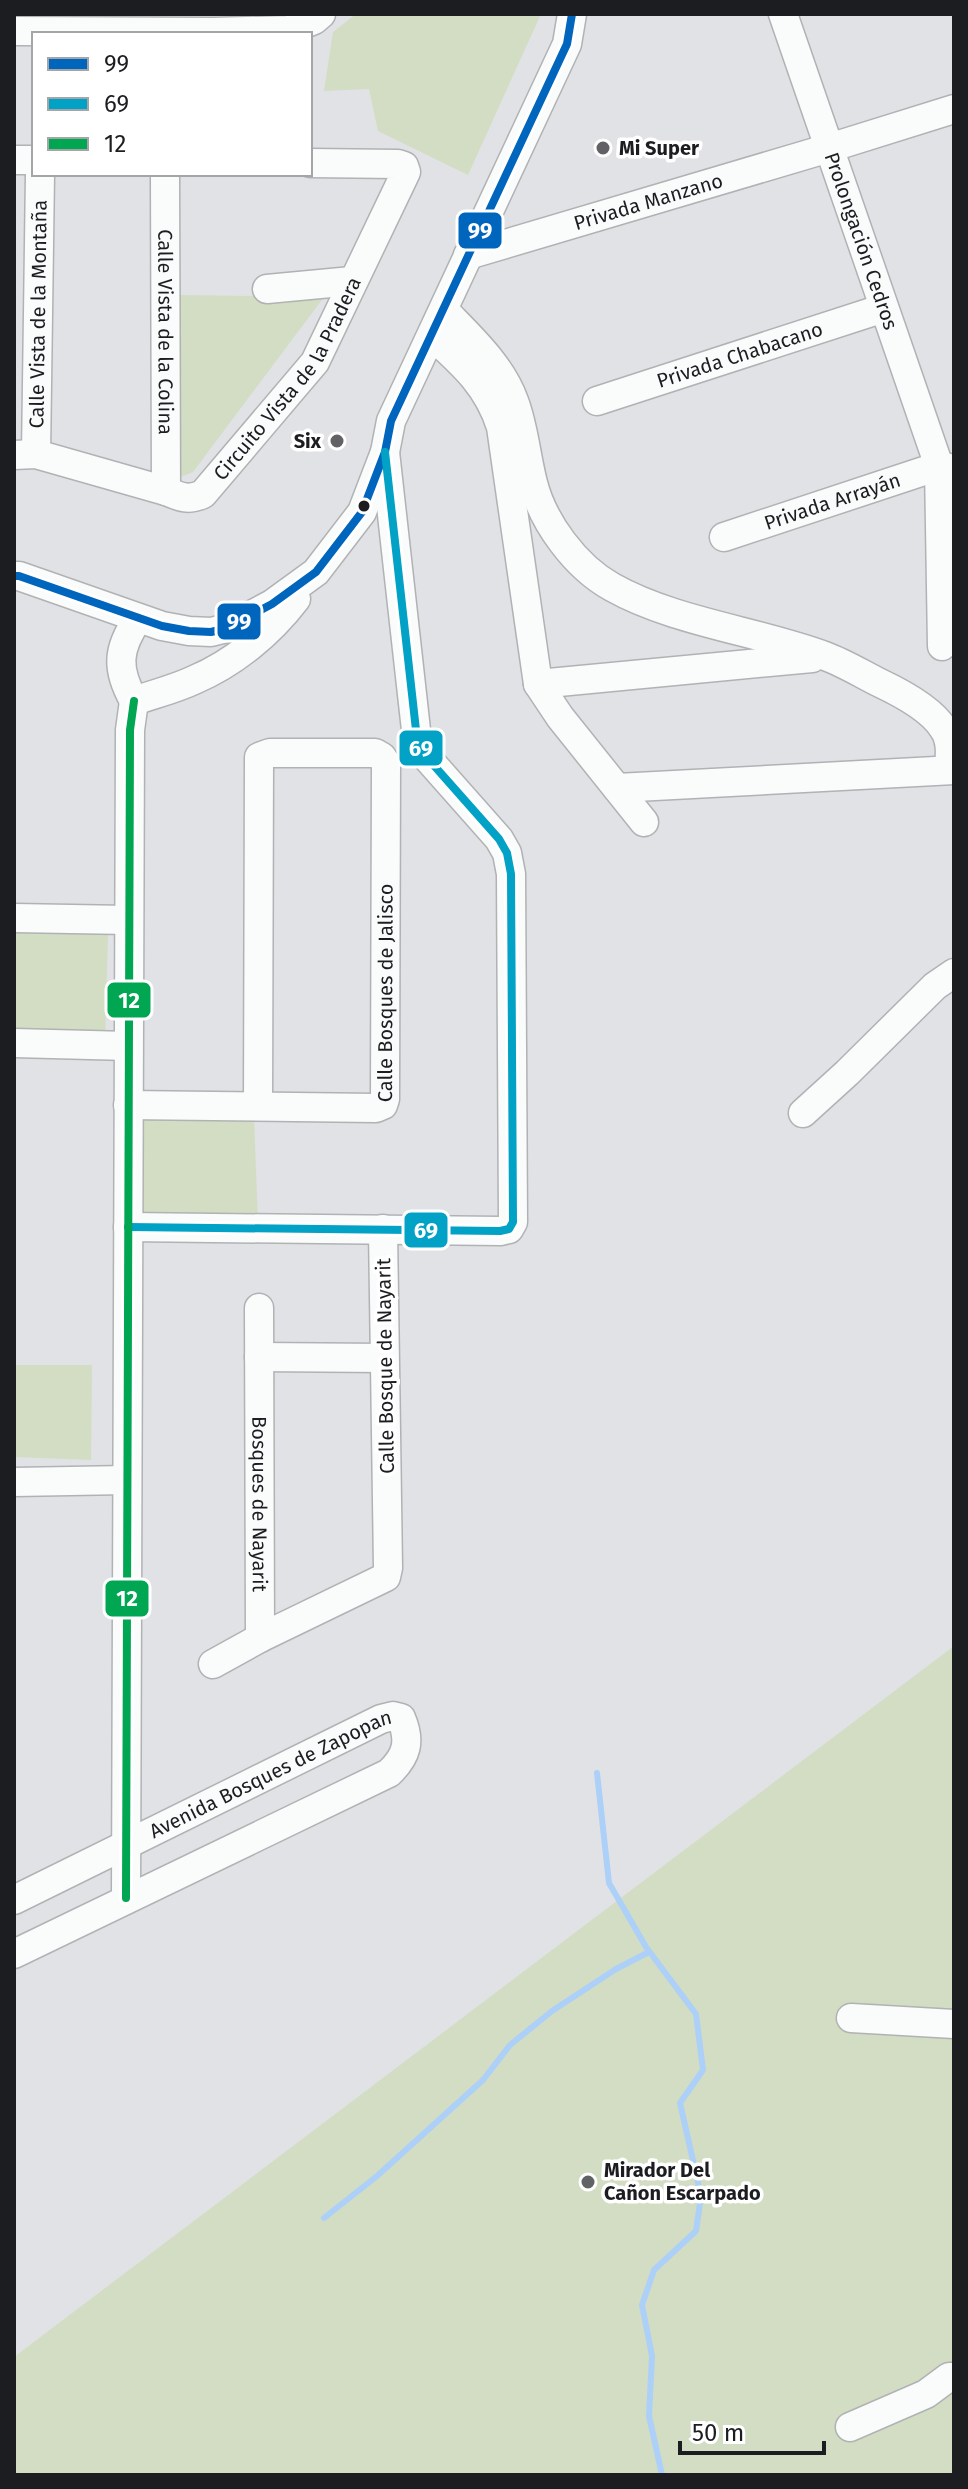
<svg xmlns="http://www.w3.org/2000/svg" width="968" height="2489" font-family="'Fira Sans',sans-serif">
<rect width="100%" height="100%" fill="#e1e2e6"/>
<g fill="#d2ddc4">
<path d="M356 14H541L468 175 378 131 369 89 324 91 333 32Z"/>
<path d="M178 295 324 297 193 472 178 478Z"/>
<path d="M14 932 108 934 105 1042 14 1038Z"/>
<path d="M143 1117 254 1118 258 1222 143 1221Z"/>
<path d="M14 1365H92L91 1460 14 1457Z"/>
<path d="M954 1646V2475H14V2357Z"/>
</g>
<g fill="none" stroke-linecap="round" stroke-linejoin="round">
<g stroke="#add0f8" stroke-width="6">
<path d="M597 1773 609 1883 646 1947 696 2014 703 2070 680 2103 701 2196 696 2231 654 2270 642 2305 652 2356 649 2416 662 2475"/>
<path d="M324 2218 377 2176 483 2080 510 2045 552 2011 616 1969 649 1952"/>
</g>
<g stroke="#b1b2b4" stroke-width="31">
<g id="minor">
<path id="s1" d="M783 14 939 466 942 646"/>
<path d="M14 31 213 32 289 30 314 20 321 14"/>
<path d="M14 160H34"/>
<path id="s2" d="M165 174 166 491"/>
<path id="s3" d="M468 255 829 148 954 109"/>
<path d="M267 289 352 281"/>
<path d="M444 310C470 337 501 365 514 401 524 427 526 456 533 483 543 523 576 567 612 587 674 622 758 631 825 656 844 663 862 674 880 683 899 692 931 709 943 728 952 740 950 755 949 769"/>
<path d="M432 336C463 364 488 386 501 427L538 684 560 717 644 822"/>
<path id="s4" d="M597 401 884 308"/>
<path id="s5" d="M36 454 40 174"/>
<path id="s6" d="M14 455 36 454 166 491C180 497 188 501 203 494L315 362 406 172 404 166 398 164 310 163"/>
<path id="s7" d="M724 537 939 466 954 469"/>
<path d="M14 576H19L162 626 189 631 211 632 227 628 272 604 316 572 362 512 385 452 391 421 567 44 572 14"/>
<path d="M538 684 812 658"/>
<path d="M134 701C154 694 175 689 194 680 234 663 270 633 296 599"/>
<path d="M134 701C116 669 117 649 138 619"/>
<path d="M617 788 954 770"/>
<path d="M14 918 128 920"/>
<path d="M14 1043 128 1046"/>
<path id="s8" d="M128 1105 376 1108 383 1105 385 1099 386 763 382 757 375 753H270L259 757 258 1106"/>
<path d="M803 1113 847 1073 935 986 954 973"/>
<path d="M128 1227 500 1231 509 1229 513 1222 511 874 507 853 499 839 422 752 416 730 385 452"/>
<path id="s9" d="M259 1308 260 1638"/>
<path d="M259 1357 384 1358"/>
<path d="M14 1482 127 1480"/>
<path d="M213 1664 260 1638 386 1577 388 1568 383 1229"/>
<path d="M126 1898 130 730 134 701"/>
<path id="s10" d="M14 1900 381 1719 393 1716 401 1718C411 1741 407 1756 389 1773L14 1954"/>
<path d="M851 2018 954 2024"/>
<path d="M850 2427 926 2394 949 2377H954"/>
</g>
</g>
<use href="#minor" stroke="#fafbfb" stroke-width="28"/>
<g stroke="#fff" stroke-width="14">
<path id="bus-1" d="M14 576H19L162 626 189 631 211 632 227 628 272 604 316 572 362 512 385 452 391 421 567 44 572 14"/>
</g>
<g stroke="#fff" stroke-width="14">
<path id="bus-2" d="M128 1227 500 1231 509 1229 513 1222 511 874 507 853 499 839 422 752 416 730 385 452"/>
</g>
<g stroke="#fff" stroke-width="14">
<path id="bus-3" d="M126 1898 130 730 134 701"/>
</g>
<use href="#bus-1" stroke="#0065bd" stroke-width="8"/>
<use href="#bus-2" stroke="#01a2c5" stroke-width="8"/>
<use href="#bus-3" stroke="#00a651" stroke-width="8"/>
</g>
<g fill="#616265" stroke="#fff" stroke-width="3">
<circle cx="603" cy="148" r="8"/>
<circle cx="337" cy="441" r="8"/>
<circle cx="588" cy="2182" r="8"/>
</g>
<circle fill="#1c1d20" stroke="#fff" stroke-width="3" cx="364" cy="506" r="7"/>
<g text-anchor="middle" stroke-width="7" stroke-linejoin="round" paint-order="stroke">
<g font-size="20" font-weight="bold" fill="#1c1d20" stroke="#fff" text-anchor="start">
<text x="619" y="155">Mi Super</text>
<text x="321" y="448" text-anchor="end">Six</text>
<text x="604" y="2177">Mirador Del<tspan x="604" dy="23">Cañon Escarpado</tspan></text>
</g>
<g font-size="20" fill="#1c1d20" stroke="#fff">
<text dy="7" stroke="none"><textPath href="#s3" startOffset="188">Privada Manzano</textPath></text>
<text dy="7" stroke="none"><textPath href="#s1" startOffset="240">Prolongación Cedros</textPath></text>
<text dy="7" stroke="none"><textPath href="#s5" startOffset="140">Calle Vista de la Montaña</textPath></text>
<text dy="7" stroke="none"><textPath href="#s2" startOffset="158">Calle Vista de la Colina</textPath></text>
<text dy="7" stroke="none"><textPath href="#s4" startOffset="150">Privada Chabacano</textPath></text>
<text dy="7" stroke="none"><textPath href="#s6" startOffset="340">Circuito Vista de la Pradera</textPath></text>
<text dy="7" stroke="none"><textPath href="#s7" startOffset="114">Privada Arrayán</textPath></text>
<text dy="7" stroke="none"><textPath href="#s8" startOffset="368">Calle Bosques de Jalisco</textPath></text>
<text transform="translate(385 1366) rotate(-91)" y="7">Calle Bosque de Nayarit</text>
<text dy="7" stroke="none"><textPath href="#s9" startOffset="196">Bosques de Nayarit</textPath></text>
<text dy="7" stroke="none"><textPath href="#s10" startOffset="286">Avenida Bosques de Zapopan</textPath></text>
</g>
</g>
<g stroke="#fff" stroke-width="3">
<rect x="457" y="211" width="46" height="39" rx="8" fill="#0065bd"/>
<rect x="216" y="602" width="46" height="39" rx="8" fill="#0065bd"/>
<rect x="398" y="729" width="46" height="38" rx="8" fill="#01a2c5"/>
<rect x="106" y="981" width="46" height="38" rx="8" fill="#00a651"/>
<rect x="403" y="1211" width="46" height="38" rx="8" fill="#01a2c5"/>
<rect x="104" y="1579" width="46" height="39" rx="8" fill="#00a651"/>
</g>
<g font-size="22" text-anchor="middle" font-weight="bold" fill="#fff">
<text x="480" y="238">99</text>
<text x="239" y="629">99</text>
<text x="421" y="756">69</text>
<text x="129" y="1008">12</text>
<text x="426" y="1238">69</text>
<text x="127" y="1606">12</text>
</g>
<rect width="968" height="2489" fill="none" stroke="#1c1d20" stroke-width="32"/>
<rect x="32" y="32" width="280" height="144" fill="#ffffff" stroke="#a4a5a6" stroke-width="2"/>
<rect x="48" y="58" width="40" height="12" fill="#0065bd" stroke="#a4a5a6" stroke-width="2"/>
<text x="104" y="72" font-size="24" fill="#1c1d20">99</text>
<rect x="48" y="98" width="40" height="12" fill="#01a2c5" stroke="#a4a5a6" stroke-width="2"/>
<text x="104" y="112" font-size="24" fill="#1c1d20">69</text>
<rect x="48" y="138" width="40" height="12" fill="#00a651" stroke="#a4a5a6" stroke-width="2"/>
<text x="104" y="152" font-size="24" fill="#1c1d20">12</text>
<path d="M680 2441v12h144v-12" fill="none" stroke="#1c1d20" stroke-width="4"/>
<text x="692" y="2441" font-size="24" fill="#1c1d20" stroke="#ffffff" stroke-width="6" paint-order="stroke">50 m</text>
</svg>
